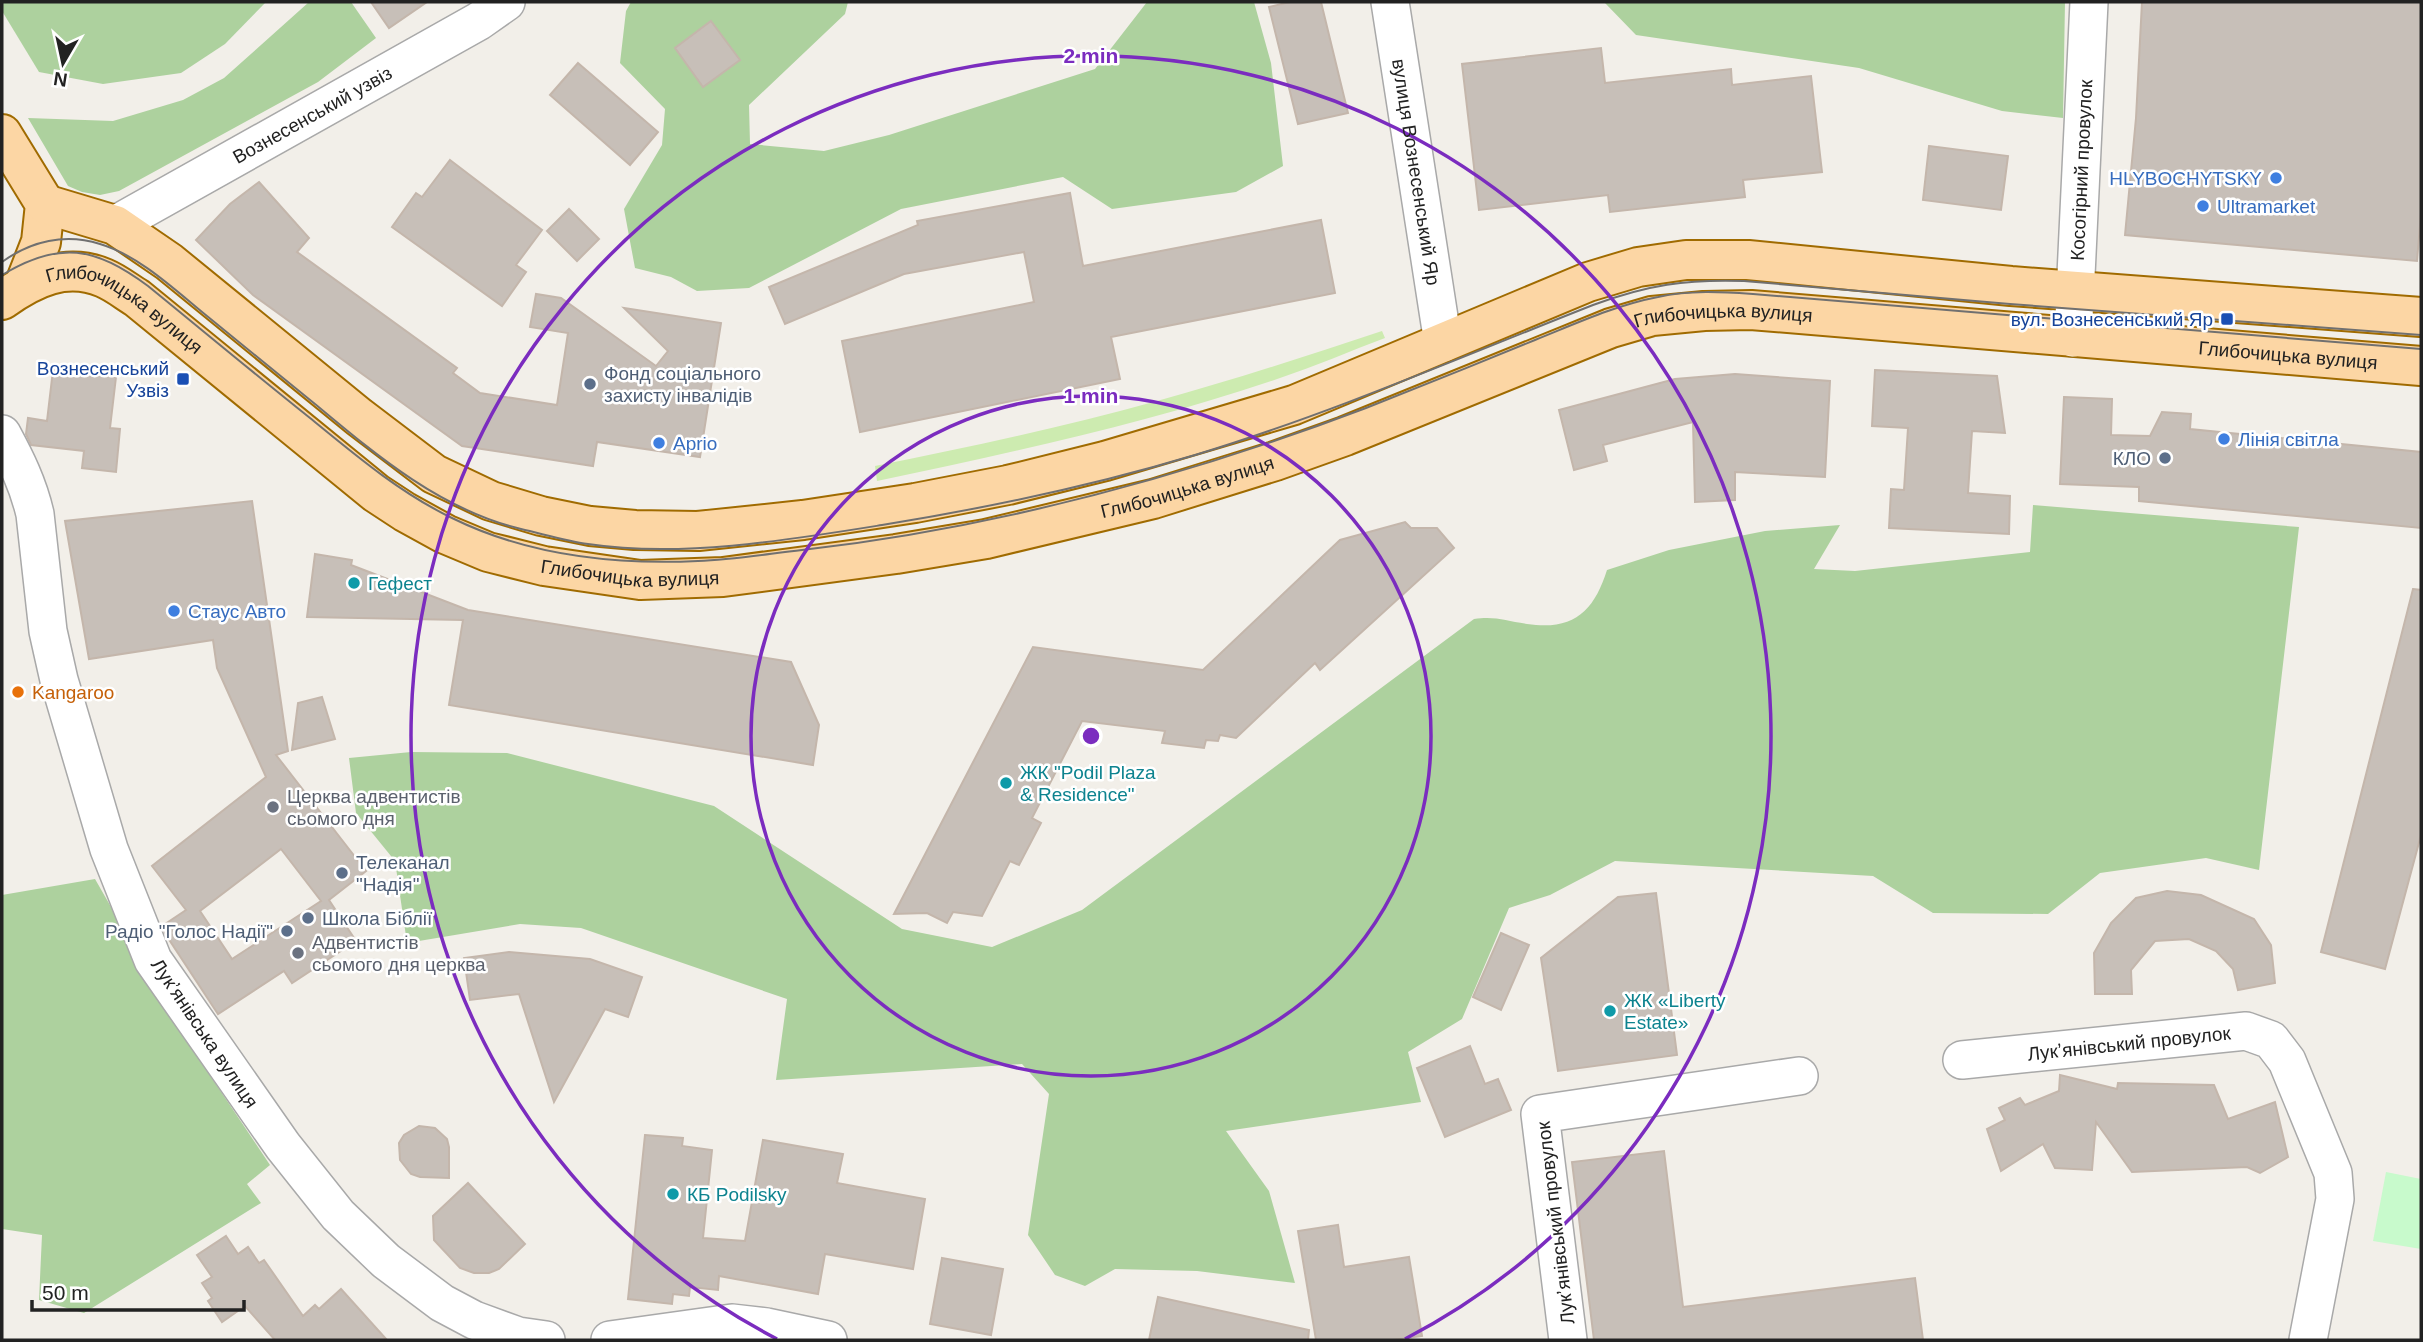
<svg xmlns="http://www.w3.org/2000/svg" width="2423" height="1342" font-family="Helvetica,sans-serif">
<rect width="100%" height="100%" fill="#f2efe9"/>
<path fill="#cdebb0" d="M1382 331 1385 338C1350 351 1316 366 1280 378 1149 423 1013 452 877 481L875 466C969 447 1064 427 1157 401 1233 380 1307 356 1382 331Z"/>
<g fill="#add19e">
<path d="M2 2H266L225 44 181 73 103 84 39 72 2 11Z"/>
<path d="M309 2H351L376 38 318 82 119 191 100 195 82 192 68 186 28 118 113 121 183 100 224 78Z"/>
<path d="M631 2H848L845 14 749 105 750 144 824 151 889 135 1095 69 1147 2H1254L1271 63 1283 166 1236 192 1112 209 1063 177 901 209 749 288 697 291 671 277 635 268 624 209 662 145 665 109 620 63 626 11Z"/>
<path d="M1604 2H2065L2063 118 2002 111 1859 68 1636 35Z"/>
<path d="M2033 505 2299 527 2259 870 2206 858 2100 873 2048 914 1933 913 1873 876 1615 861 1550 895 1509 908 1462 1019 1408 1052 1421 1102 1226 1131 1269 1191 1295 1283 1197 1271 1115 1269 1085 1286 1055 1275 1028 1235 1049 1094 1022 1064 776 1080 787 999 581 928 520 924 407 943 395 861 356 813 349 758 411 752 507 753 714 806 902 929 992 947 1082 910 1474 619C1496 616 1506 621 1527 624 1574 631 1594 611 1607 570L1669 550 1765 531 1840 525 1814 569 1855 571 2030 552Z"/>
<path d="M95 879 193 1050 270 1165 247 1184 261 1203 84 1313 39 1300 42 1235 2 1229V895Z"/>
</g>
<path fill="#c8facc" d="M2386 1172 2421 1179V1249L2373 1241Z"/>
<g fill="#c7bfb8" stroke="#c4b6ab" stroke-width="2" fill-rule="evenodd">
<path d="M371 2H427L389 28Z"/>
<path d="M1290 2H1321L1348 113 1298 124 1269 7Z"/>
<path d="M2142 2H2421V213L2417 261 2125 235 2136 118Z"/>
<path d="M711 21 740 60 703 87 675 48Z"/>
<path d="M1601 48 1605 83 1731 69 1732 85 1811 76 1822 172 1743 180 1745 197 1610 212 1608 195 1479 210 1462 64Z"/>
<path d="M578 63 658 132 630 165 550 95Z"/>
<path d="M1929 146 2008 156 2001 210 1923 200Z"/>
<path d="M450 160 542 230 516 265 526 272 502 306 392 227 416 193 422 197Z"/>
<path d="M259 182 309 238 297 252 457 368 453 373 480 393 557 405 568 333 530 327 536 294 561 298 656 366 668 351 624 308 721 323 700 457 597 442 593 466 462 446 253 295 196 240 230 204Z"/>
<path d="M1070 193 1083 266 1321 220 1335 293 1111 337 1120 379 860 432 842 341 1034 302 1024 252 904 274 785 324 769 287 918 225 917 221Z"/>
<path d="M569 209 599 239 577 261 547 231Z"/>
<path d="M53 370 116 377 110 428 120 429 116 472 82 468 84 451 31 445 26 434 28 418 47 421Z"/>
<path d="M1875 370 1997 376 2005 433 1972 431 1968 493 2010 496 2009 534 1889 528 1891 489 1904 490 1908 428 1872 426Z"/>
<path d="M1735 374 1830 381 1825 477 1735 472V500L1695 502 1693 422 1603 445 1607 461 1574 470 1559 410 1675 379Z"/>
<path d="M2064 397 2112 399 2111 435 2150 436 2162 412 2191 414 2190 429 2421 452V528L2139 501V487L2060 484Z"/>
<path d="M252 501 288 751 276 755 366 871 329 900 356 941 292 983 284 971 218 1014 166 935 162 926 186 910 152 866 266 777 217 668 213 640 89 659 65 521ZM281 849 321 901 232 959 200 911Z"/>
<path d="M1405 522 1411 528H1437L1454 548 1320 670 1315 663 1236 738 1220 735 1218 741 1206 740 1204 748 1162 743 1165 731 1082 721 1032 818 1041 823 1019 865 1010 861 982 916 953 912 947 923 927 913 894 914 1033 647 1203 670 1340 540Z"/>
<path d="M315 554 352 560 351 565 468 610 791 662 819 725 813 765 449 705 463 620 307 617Z"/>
<path d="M2413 589 2421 590V835L2385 969 2321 952Z"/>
<path d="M322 697 335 739 292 750 298 703Z"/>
<path d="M2167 891 2201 895 2254 919 2271 945 2275 983 2238 990 2233 969 2216 951 2189 939 2155 941 2131 970 2132 994H2095L2094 953 2111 923 2136 898Z"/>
<path d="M1656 893 1677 1055 1558 1071 1541 958 1618 897Z"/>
<path d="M1501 933 1529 945 1501 1010 1473 997Z"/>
<path d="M509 952 590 959 642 977 628 1017 605 1009 554 1102 519 994 470 1000 464 958Z"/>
<path d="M1470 1046 1485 1084 1498 1079 1511 1110 1445 1137 1417 1068Z"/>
<path d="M2060 1075 2117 1089 2118 1083 2214 1085 2228 1119 2275 1102 2288 1157 2260 1173 2247 1167 2132 1172 2096 1122 2092 1170 2055 1168 2043 1144 2001 1171 1987 1129 2005 1120 1999 1108 2020 1098 2025 1105 2059 1091Z"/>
<path d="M419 1126 435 1128 447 1139 449 1147V1178L420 1177 411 1174 400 1160 399 1143 404 1135Z"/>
<path d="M645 1135 683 1138 682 1146 712 1150 703 1238 745 1241 763 1140 843 1154 837 1183 925 1199 913 1269 825 1254 818 1294 719 1276 718 1290 690 1287 689 1296 673 1294 672 1304 628 1299Z"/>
<path d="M1664 1151 1683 1307 1915 1278 1923 1340H1594L1572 1162Z"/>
<path d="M468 1183 525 1244 499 1269 489 1273H474L460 1268 434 1240 433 1216Z"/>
<path d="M1338 1225 1344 1267 1409 1257 1422 1336 1393 1340H1316L1298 1231Z"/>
<path d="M226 1236 238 1254 248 1247 259 1263 264 1260 303 1316 315 1305 319 1309 341 1289 387 1340H275L245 1306 222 1322 208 1301 212 1298 202 1283 212 1277 197 1255Z"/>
<path d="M942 1258 1003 1269 991 1335 930 1324Z"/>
<path d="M1158 1297 1309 1330 1308 1340H1149Z"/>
</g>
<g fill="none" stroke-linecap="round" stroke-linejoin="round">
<g stroke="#a9a9a9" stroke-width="40">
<g id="minor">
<path id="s1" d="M1390 2 1443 343"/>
<path id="s2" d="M115 225 479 21 506 2"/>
<path id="s3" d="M2073 338 2089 2"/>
<path d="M2 434C16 460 28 484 35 514L48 631 59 680 109 849 153 960 283 1146 338 1215 386 1261 442 1303 474 1320 518 1336 546 1340"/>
<path d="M1962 1060 2246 1031 2271 1040 2287 1061 2333 1173 2335 1199 2308 1340"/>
<path d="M610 1340 732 1323 767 1327 828 1340"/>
<path d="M1568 1340 1540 1114 1799 1076"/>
</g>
</g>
<g stroke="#a06b00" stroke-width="42">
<g id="major">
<path d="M2 134 45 204 41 242 25 283"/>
<path d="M45 204 115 225 169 262 359 417 434 474 491 501 541 516 590 526 635 530 698 531 803 520 915 503 1008 485 1105 461 1294 405 1588 282 1638 267 1686 260H1748L2011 286 2421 317"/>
<path id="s4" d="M2 300C33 278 66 262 104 278 116 283 127 292 137 298L376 493 405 512 445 534 488 552 544 566 640 580 723 577 896 554 986 539 1153 499 1275 461 1345 436 1611 328 1652 316 1704 311 1751 310 2421 366"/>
</g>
</g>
<use href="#minor" stroke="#fff" stroke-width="37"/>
<use href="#major" stroke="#fcd6a4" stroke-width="38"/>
<g stroke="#707070" stroke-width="2">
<path d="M2 262C31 241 65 233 100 244 140 256 175 290 207 316 243 345 279 375 315 404 376 455 441 510 521 529 543 534 566 541 588 544 681 558 789 540 882 525 987 508 1092 486 1195 455 1330 414 1461 357 1593 305 1647 285 1686 279 1744 281L2010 304 2421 335"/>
<path d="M2 275C60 240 95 247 148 286 202 330 256 375 310 418 354 454 400 493 452 518 527 555 615 565 698 561 733 560 767 554 802 550 995 528 1184 477 1366 408 1422 386 1479 363 1535 340 1575 324 1616 305 1658 297 1690 290 1722 292 1753 294L2421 349"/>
</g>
</g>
<g fill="none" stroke="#7b2cbf" stroke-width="3.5">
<circle cx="1091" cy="736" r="340"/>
<path d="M777 1339A680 680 0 1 1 1405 1339"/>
</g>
<g fill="#3f7fe0" stroke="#fff" stroke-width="2.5">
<circle cx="2276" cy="178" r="7"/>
<circle cx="2203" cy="206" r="7"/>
<circle cx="2224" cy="439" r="7"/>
<circle cx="659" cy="443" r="7"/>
<circle cx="174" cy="611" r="7"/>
</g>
<g fill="#1a4fb4" stroke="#fff" stroke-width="2.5">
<rect x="2220" y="312" width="14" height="14" rx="3.5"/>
<rect x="176" y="372" width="14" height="14" rx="3.5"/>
</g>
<g fill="#5c6f8a" stroke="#fff" stroke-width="2.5">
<circle cx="590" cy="384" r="7"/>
<circle cx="2165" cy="458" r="7"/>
<circle cx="342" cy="873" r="7"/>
<circle cx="308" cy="918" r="7"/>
<circle cx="287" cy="931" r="7"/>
</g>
<g fill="#0f9aa8" stroke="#fff" stroke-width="2.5">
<circle cx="354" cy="583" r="7"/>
<circle cx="1006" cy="783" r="7"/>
<circle cx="1610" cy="1011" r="7"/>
<circle cx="673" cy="1194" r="7"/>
</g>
<circle fill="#e8710a" stroke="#fff" stroke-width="2.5" cx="18" cy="692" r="7"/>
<g fill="#6b7280" stroke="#fff" stroke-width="2.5">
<circle cx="273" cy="807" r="7"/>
<circle cx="298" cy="953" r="7"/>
</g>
<g text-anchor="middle" stroke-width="5" stroke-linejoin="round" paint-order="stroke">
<g font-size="19" fill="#222" stroke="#fff">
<text dy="7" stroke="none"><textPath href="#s2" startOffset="226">Вознесенський узвіз</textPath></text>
<text dy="7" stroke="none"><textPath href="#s3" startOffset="168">Косогірний провулок</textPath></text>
<text dy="7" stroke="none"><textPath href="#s1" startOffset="172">вулиця Вознесенський Яр</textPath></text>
<text dy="7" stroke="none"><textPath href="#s4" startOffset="140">Глибочицька вулиця</textPath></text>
<text dy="7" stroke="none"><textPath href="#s4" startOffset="1862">Глибочицька вулиця</textPath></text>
<text dy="7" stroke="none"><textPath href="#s4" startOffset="2429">Глибочицька вулиця</textPath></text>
<text dy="7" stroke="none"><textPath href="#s4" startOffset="1295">Глибочицька вулиця</textPath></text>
<text dy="7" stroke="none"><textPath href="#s4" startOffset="728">Глибочицька вулиця</textPath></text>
<text transform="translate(205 1033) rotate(56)" y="7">Лукʼянівська вулиця</text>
<text transform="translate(2129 1043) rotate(-6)" y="7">Лукʼянівський провулок</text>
<text transform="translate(1555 1223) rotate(-97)" y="7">Лукʼянівський провулок</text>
</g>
<g font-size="19" fill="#366cbe" stroke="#fff" text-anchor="start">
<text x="2262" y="185" text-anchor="end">HLYBOCHYTSKY</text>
<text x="2217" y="213">Ultramarket</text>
<text x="2238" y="446">Лінія світла</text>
<text x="673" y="450">Aprio</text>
<text x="188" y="618">Стаус Авто</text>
</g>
<g font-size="19" fill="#164399" stroke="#fff" text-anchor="end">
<text x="2213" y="326">вул. Вознесенський Яр</text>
<text x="169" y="375">Вознесенський<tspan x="169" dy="22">Узвіз</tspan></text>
</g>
<g font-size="19" fill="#4e5e75" stroke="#fff" text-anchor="start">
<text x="604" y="380">Фонд соціального<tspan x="604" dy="22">захисту інвалідів</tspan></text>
<text x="2151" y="465" text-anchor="end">КЛО</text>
<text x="356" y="869">Телеканал<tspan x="356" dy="22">"Надія"</tspan></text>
<text x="322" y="925">Школа Біблії</text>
<text x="273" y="938" text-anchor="end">Радіо "Голос Надії"</text>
</g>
<g font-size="19" fill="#0d838f" stroke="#fff" text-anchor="start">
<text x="368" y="590">Гефест</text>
<text x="1020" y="779">ЖК "Podil Plaza<tspan x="1020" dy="22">&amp; Residence"</tspan></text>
<text x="1624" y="1007">ЖК «Liberty<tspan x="1624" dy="22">Estate»</tspan></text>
<text x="687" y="1201">КБ Podilsky</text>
</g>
<g font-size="19" fill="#c56008" stroke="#fff" text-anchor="start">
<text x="32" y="699">Kangaroo</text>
</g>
<g font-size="19" fill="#5b616d" stroke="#fff" text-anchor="start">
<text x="287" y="803">Церква адвентистів<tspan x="287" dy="22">сьомого дня</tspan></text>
<text x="312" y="949">Адвентистів<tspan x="312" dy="22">сьомого дня церква</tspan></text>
</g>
</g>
<circle cx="1091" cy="736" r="10" fill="#7b2cbf" stroke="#fff" stroke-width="3.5"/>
<g font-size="21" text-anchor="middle" font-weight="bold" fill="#7b2cbf" stroke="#fff" stroke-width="5" stroke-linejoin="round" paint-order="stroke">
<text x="1091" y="63">2 min</text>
<text x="1091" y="403">1 min</text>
</g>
<rect width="2423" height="1342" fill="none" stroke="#222222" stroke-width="7"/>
<g transform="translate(63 63) rotate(189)" stroke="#ffffff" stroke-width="5" paint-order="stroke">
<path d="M0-5L12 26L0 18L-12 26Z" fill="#222222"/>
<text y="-10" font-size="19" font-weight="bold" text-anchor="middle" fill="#222222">N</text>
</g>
<path d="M32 1300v10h212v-10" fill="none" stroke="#222222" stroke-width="3.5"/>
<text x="42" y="1300" font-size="21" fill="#222222" stroke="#ffffff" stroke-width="5" paint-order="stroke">50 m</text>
</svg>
